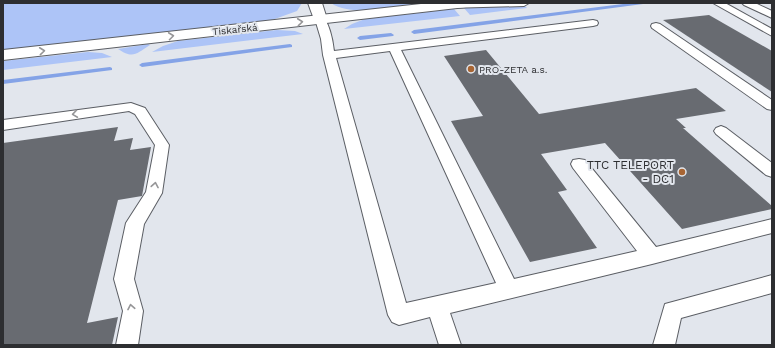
<svg xmlns="http://www.w3.org/2000/svg" width="775" height="348" font-family="'Work Sans',sans-serif">
<rect width="100%" height="100%" fill="#e2e6ed"/>
<g fill="#adc4f7">
<path d="M3 3H302L297 11 272 20 3 50Z"/>
<path d="M331 3H427C402 6 352 18 331 3Z"/>
<path d="M524 5 527 8 470 15 464 8Z"/>
<path d="M454 9 460 16 344 29 352 24 365 19Z"/>
<path d="M277 30 295 31 303 34 152 52 163 46 178 41Z"/>
<path d="M148 44 150 45C136 54 133 59 118 49Z"/>
<path d="M88 52 102 53 112 57 3 70V61Z"/>
</g>
<g fill="none" stroke-linecap="round" stroke-linejoin="round">
<g fill="#84a3e7" fill-rule="evenodd">
<path d="M631 3H645L643 4 414 34 411 32 414 30Z"/>
<path d="M391 33 394 35 393 36 360 40 357 38 360 36Z"/>
<path d="M290 44 292 45V47L142 67 139 65 142 63Z"/>
<path d="M110 67 112 68V70L3 84V80Z"/>
</g>
</g>
<g fill="#686b71">
<path d="M709 15 772 51V92L663 20Z"/>
<path d="M486 50 539 114 696 88 726 111 676 119 686 128H683L772 206V209L682 229 605 143 541 154 567 190 558 192 597 248 530 262 451 121 483 116 444 56Z"/>
<path d="M118 127 114 141 133 138 130 150 151 147 142 196 118 200 87 323 118 317 112 345H3V143Z"/>
</g>
<g fill="none" stroke-linecap="round" stroke-linejoin="round">
<g stroke="#5b5e64" stroke-width="2">
<g id="lane">
<path d="M450 3H529L524 6 447 8 445 6Z"/>
<path d="M713 3H725L772 29V36Z"/>
<path d="M742 3H755L772 11V18L744 5Z"/>
<path d="M320 16C329 18 333 42 334 51L593 20 597 21 598 23 597 25 593 26 401 50 514 279 637 251 573 168 571 164 573 160 579 159 585 160 656 247 772 219V233L652 264 450 313 461 345H439L430 317 399 325 392 322 388 315 323 55 321 39 315 19ZM390 51 496 283 406 303 336 58Z"/>
<path d="M656 23 660 24 772 100V110L767 109 652 28 651 26 652 24Z"/>
<path d="M131 103 145 108 169 145 162 193 144 224 134 279 143 311 138 345H116L123 311 114 279 126 223 146 192 155 145 135 114 129 111 3 130V120Z"/>
<path d="M721 126 726 128 772 163V177L766 175 716 134 714 131 716 128Z"/>
<path d="M772 275V293L681 318 675 345H653L665 304Z"/>
</g>
</g>
<g stroke="#5b5e64" stroke-width="2">
<path id="street" d="M308 3H322L327 19 325 22 320 23 315 22Z"/>
</g>
<g stroke="#5b5e64" stroke-width="2">
<path id="secondary" d="M430 3H473L471 6 466 7 3 60V50Z"/>
</g>
<use href="#lane" fill="#fff" fill-rule="evenodd"/>
<use href="#street" fill="#fff" fill-rule="evenodd"/>
<use href="#secondary" fill="#fff" fill-rule="evenodd"/>
</g>
<defs><path id="oneway-chevron" d="M-2-3.5L2.5 0L-2 3.5" fill="none" stroke-width="1.6" stroke-linecap="round" stroke-linejoin="round"/></defs>
<g stroke="#969698">
<use href="#oneway-chevron" transform="translate(300 22) rotate(-6)"/>
<use href="#oneway-chevron" transform="translate(171 36) rotate(-7)"/>
<use href="#oneway-chevron" transform="translate(42 51) rotate(-6)"/>
<use href="#oneway-chevron" transform="translate(75 114) rotate(172)"/>
<use href="#oneway-chevron" transform="translate(155 185) rotate(-80)"/>
<use href="#oneway-chevron" transform="translate(131 307) rotate(-101)"/>
</g>
<g fill="#a86533" stroke="#e2e6ed" stroke-width="1.5">
<circle cx="471" cy="69" r="4"/>
<circle cx="682" cy="172" r="4"/>
</g>
<g text-anchor="middle" stroke-width="4" stroke-linejoin="round" paint-order="stroke">
<g font-size="10" fill="#2d2e31" stroke="#e2e6ed">
<text transform="translate(235 29) rotate(-6)" y="4">Tiskařská</text>
</g>
<g font-size="10" fill="#2d2e31" stroke="#e2e6ed" text-anchor="start">
<text x="479" y="73">PRO-ZETA a.s.</text>
</g>
<g font-size="12" fill="#2d2e31" stroke="#e2e6ed" text-anchor="end">
<text x="674" y="169">TTC TELEPORT<tspan x="674" dy="14">- DC1</tspan></text>
</g>
</g>
<rect width="775" height="348" fill="none" stroke="#2d2e31" stroke-width="8"/>
</svg>
